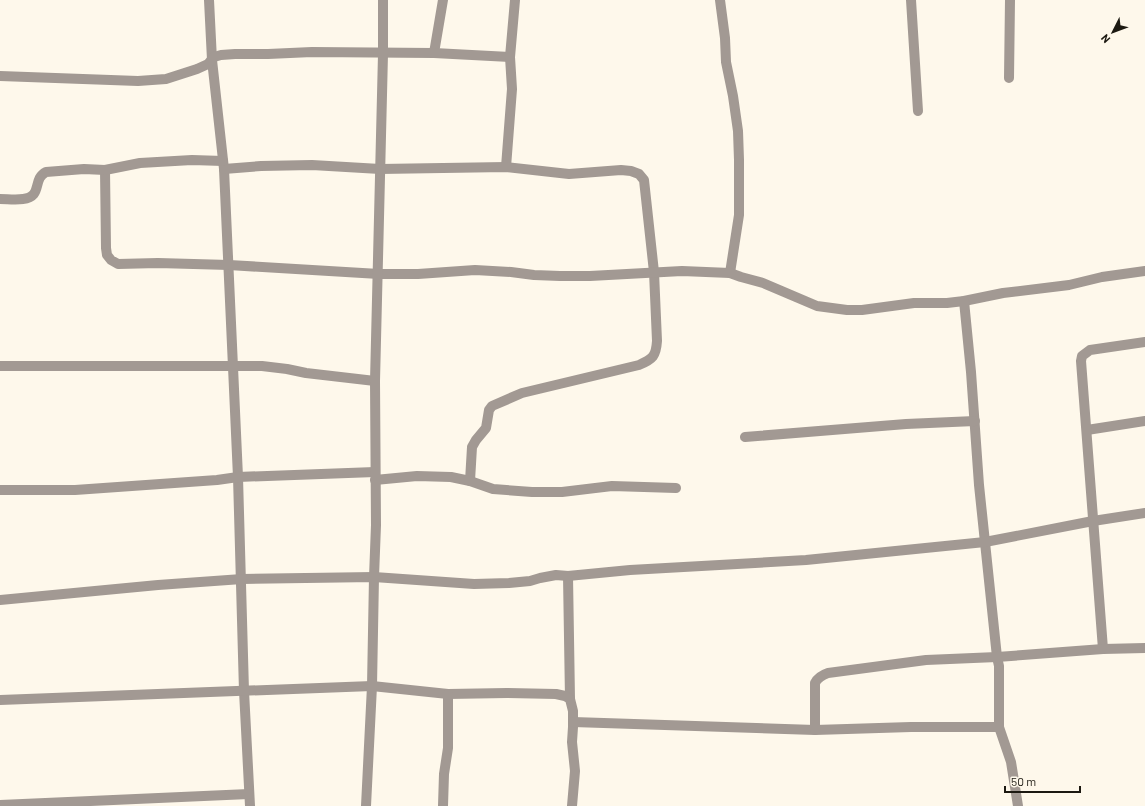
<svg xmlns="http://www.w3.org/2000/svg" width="1145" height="806" font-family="Barlow,sans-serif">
<rect width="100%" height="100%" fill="#fef8eb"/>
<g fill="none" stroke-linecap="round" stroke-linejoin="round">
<g stroke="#a29993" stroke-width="10">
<path d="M209 0 212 60 224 169 238 477 244 691 250 806"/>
<path d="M720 0 725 38 726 62 733 96 738 131 739 160V215L730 273"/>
<path d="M911 0 918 111"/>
<path d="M434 53 443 0"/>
<path d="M0 76 138 81 166 79 197 69 208 64 214 57 221 55 235 54H268L312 52 434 53 510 57"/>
<path d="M1009 78 1010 0"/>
<path d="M506 167 512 89 510 57 515 0"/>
<path d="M224 169 261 166 312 165 380 169 506 167 569 174 621 170 631 171 639 174 644 180 654 272 657 341C656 356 653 359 639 365L522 393 492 406 489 410 486 428 476 440 472 447 470 481"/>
<path d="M105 170 106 248 107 255 111 260 118 264 158 263 229 265 379 274H418L475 270 511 272 534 275 560 276H590L682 271 730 273 741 277 763 283 817 306 847 310H862L914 303H947L964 301 1003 293 1069 285 1102 277 1145 271"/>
<path d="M0 199C7 199 16 200 23 199 43 197 32 179 46 172L84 169 105 170 140 163 192 160 223 161"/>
<path d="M964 301 971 372 979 485 997 657 999 666V727L1011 762 1018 806"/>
<path d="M0 366H262L287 369 306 373 375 381"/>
<path d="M1087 430 1145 421"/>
<path d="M745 437 906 424 975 421"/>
<path d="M375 480 417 476 451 477 470 481 493 489 532 492H562L612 486 676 488"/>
<path d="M0 490H75L217 480 238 477 375 472"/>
<path d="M568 576 570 699"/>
<path d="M0 600 158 585 242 579 374 577 474 584 509 583 530 581 540 578 556 575 568 576 630 570 806 560 985 542 1093 521 1145 513"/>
<path d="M1103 649 1081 361 1082 356 1090 350 1145 342"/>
<path d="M0 700 372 686 448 694 507 693 556 694 565 696 570 699 573 711V727L572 742 575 771 572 806"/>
<path d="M573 722 815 730 911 727H999"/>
<path d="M815 730V683C818 677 822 675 828 673L926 660 997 657 1103 649 1145 648"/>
<path d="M0 805 249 794"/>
<path d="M366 806 372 686 374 577 376 525 375 381 383 54V0"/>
<path d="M443 806 444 774 448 748V694"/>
</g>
</g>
<g transform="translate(1113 32) rotate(228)" stroke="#fef8eb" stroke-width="3" paint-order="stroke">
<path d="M0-3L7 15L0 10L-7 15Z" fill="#1c1911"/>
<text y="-6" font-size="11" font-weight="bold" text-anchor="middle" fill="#1c1911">N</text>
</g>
<path d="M1005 786v6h75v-6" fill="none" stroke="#1c1911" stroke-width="2"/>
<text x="1011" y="786" font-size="12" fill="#1c1911" stroke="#fef8eb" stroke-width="3" paint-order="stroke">50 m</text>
</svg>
